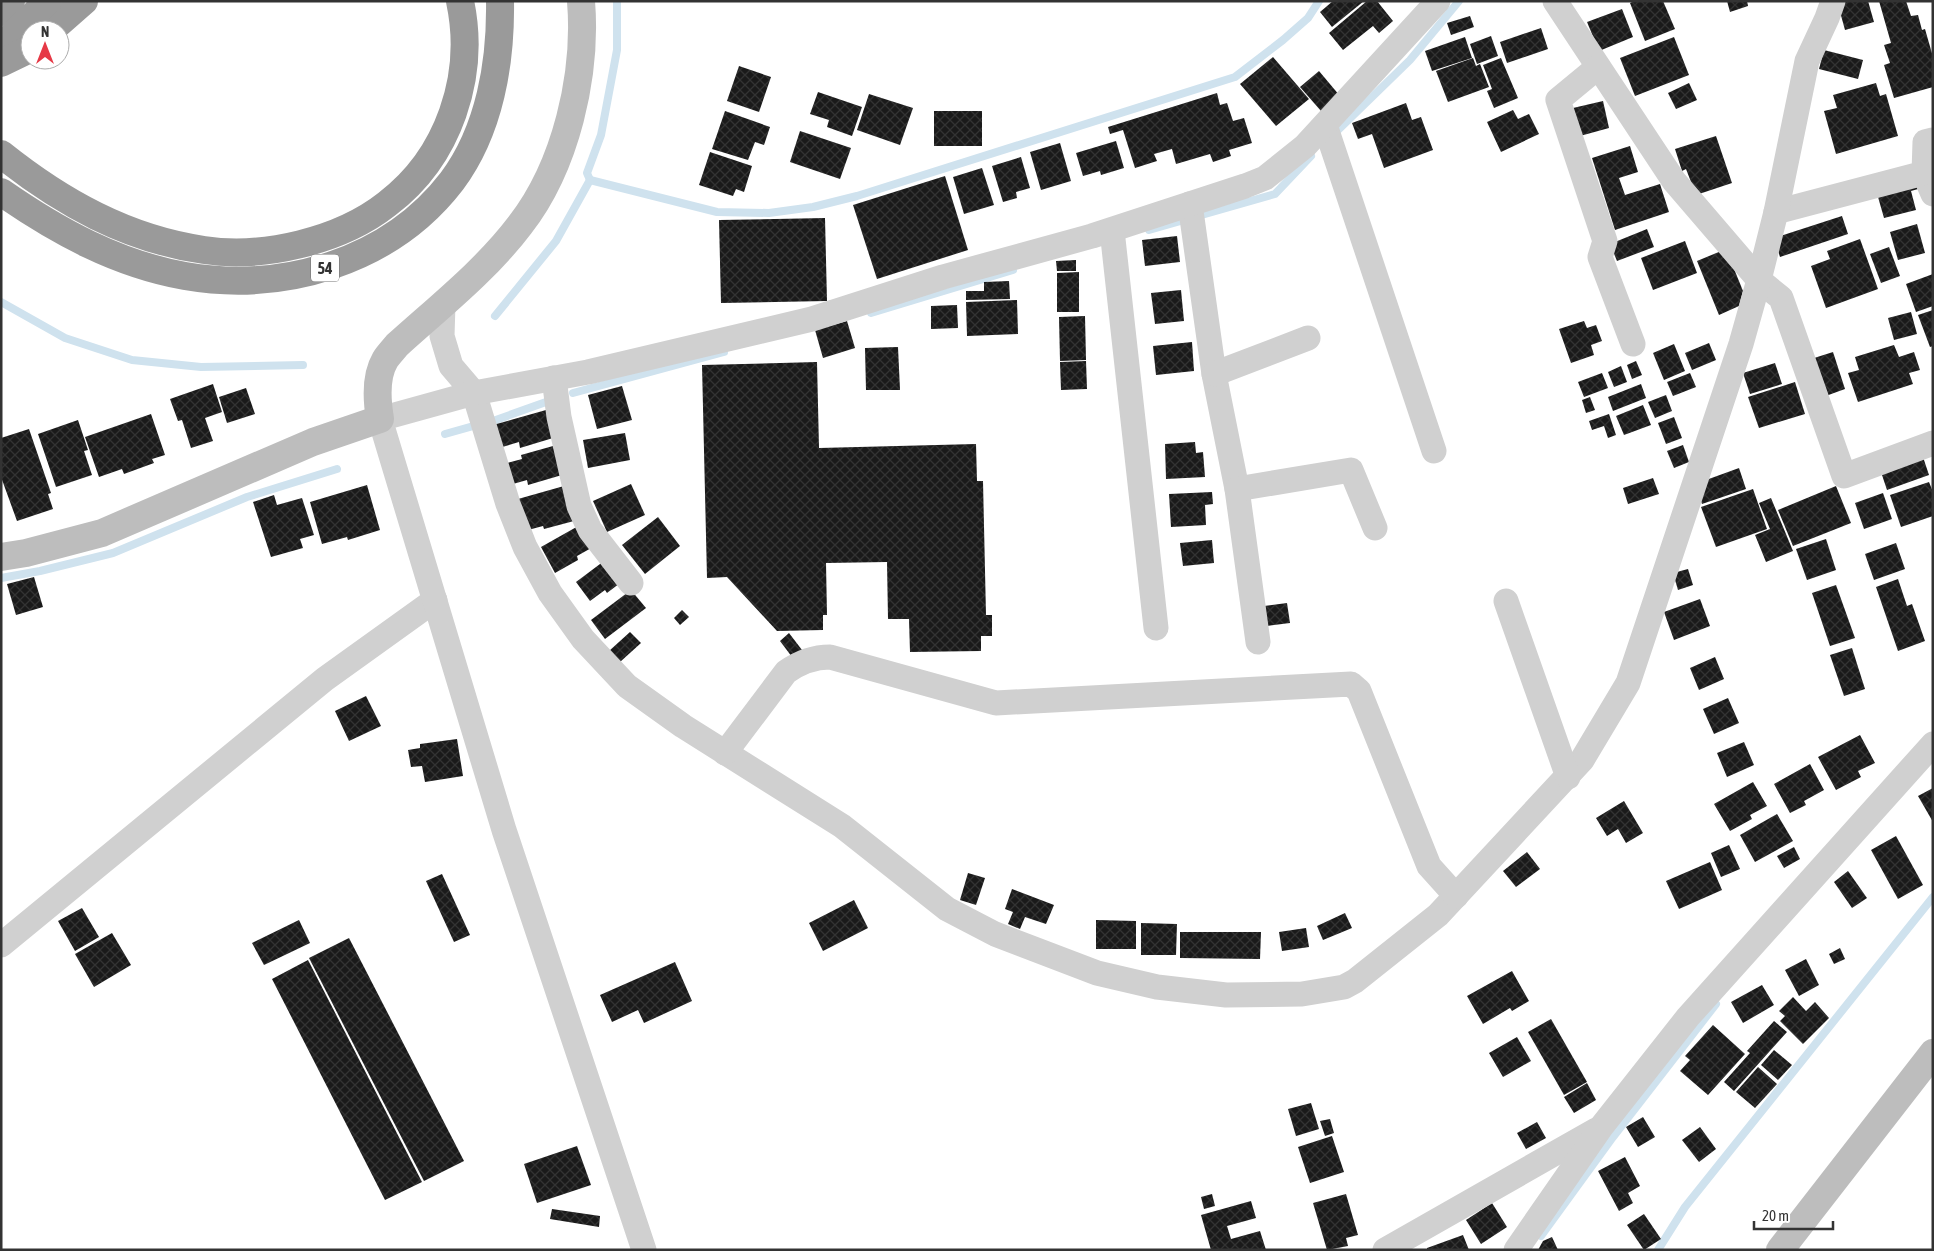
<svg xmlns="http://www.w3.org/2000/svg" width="1934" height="1251" font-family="'Asap Condensed',sans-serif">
<defs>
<pattern id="building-cross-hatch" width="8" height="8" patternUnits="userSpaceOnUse" patternTransform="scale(1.25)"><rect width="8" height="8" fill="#1a1a1a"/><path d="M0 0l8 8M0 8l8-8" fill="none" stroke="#333"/></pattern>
</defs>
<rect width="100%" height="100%" fill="#fff"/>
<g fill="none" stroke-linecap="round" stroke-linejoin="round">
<g stroke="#cfe2ee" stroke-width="8">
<path d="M1334 134 1410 60 1459 1"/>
<path d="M590 180 587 173 601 135 617 50V1"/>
<path d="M1149 230 1275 194 1311 156"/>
<path d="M1 302 65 338 132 360 201 367 303 365"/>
<path d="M871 313 1013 270"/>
<path d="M495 316 556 241 590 180 717 212 769 213 813 207 857 196 1235 77 1283 40 1308 18 1319 1"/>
<path d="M573 393 724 352"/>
<path d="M493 421 546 402"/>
<path d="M445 434 477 425"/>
<path d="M1 578 40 571 113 553 247 497 337 469"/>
<path d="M1541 1236 1613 1137 1716 1004"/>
<path d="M1658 1250 1685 1207 1933 897"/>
</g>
</g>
<g fill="url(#building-cross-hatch)">
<path d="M1333 1H1364L1332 27 1320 12Z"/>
<path d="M1367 1H1377L1393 21 1379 33 1373 26 1343 50 1329 33Z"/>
<path d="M1634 1H1663L1675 29 1645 41 1630 3Z"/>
<path d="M1727 1H1747L1748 6 1730 12Z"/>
<path d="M1837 1H1868L1874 22 1845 30Z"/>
<path d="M1879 1H1906L1911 16 1918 15 1922 30 1925 29 1933 57V87L1894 98 1884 65 1890 63 1884 45 1891 43Z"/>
<path d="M1622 9 1633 37 1599 51 1587 22Z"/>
<path d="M1470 16 1474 27 1451 35 1447 23Z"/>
<path d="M1541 28 1548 49 1507 63 1500 42Z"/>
<path d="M1491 36 1498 56 1477 64 1470 44Z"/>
<path d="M1465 37 1472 58 1432 71 1425 51Z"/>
<path d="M1674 37 1689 75 1635 96 1620 58Z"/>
<path d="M1824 50 1863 60 1858 79 1819 69Z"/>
<path d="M1273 57 1309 99 1276 126 1240 84Z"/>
<path d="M1473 58 1476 66 1480 64 1489 87 1448 102 1436 71Z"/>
<path d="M1501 58 1518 98 1494 108 1487 91 1492 89 1483 65Z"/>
<path d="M739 66 771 77 759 112 727 101Z"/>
<path d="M1319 71 1340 96 1321 111 1300 87Z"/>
<path d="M1689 83 1697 100 1676 109 1668 93Z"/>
<path d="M1876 83 1880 96 1886 94 1898 136 1836 154 1824 111 1837 108 1833 95Z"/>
<path d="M818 92 862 107 852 136 827 127 829 120 810 114Z"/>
<path d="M1217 93 1220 105 1227 103 1233 121 1244 118 1252 143 1229 150 1231 156 1213 162 1210 154 1176 164 1172 149 1154 154 1157 161 1135 168 1123 130 1110 134 1108 127Z"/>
<path d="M869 94 913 108 900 145 857 130Z"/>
<path d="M1603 101 1609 128 1580 136 1573 108Z"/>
<path d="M1406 103 1412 120 1421 117 1433 150 1384 168 1372 134 1358 139 1352 123Z"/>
<path d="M1513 110 1518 119 1529 114 1539 134 1501 152 1487 122Z"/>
<path d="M725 111 770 127 764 145 755 142 748 160 712 149Z"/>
<rect x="934" y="111" width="48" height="35"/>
<path d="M800 131 851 148 840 179 790 162Z"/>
<path d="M1716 136 1732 183 1696 195 1686 169 1682 171 1675 149Z"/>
<path d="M1116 141 1124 168 1101 175 1100 171 1083 176 1076 153Z"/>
<path d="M1060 143 1071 181 1041 190 1030 152Z"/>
<path d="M1630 146 1638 172 1619 178 1625 195 1660 184 1669 212 1615 230 1592 158Z"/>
<path d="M710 152 752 166 744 192 736 189 733 196 699 185Z"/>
<path d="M1021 157 1030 188 1016 192 1017 198 1003 202 992 166Z"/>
<path d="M982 168 994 205 964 214 953 177Z"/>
<path d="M945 176 968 250 877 279 853 205Z"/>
<path d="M1916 180 1918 189 1911 191 1916 210 1884 218 1876 190Z"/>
<path d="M1842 216 1848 234 1780 257 1774 238Z"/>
<path d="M825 218 827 301 721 303 719 220Z"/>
<path d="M1917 224 1925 253 1898 260 1890 232Z"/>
<path d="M1647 229 1654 247 1617 261 1610 244Z"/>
<path d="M1177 236 1180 262 1145 266 1142 240Z"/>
<path d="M1860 239 1878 289 1826 308 1811 266 1830 259 1827 251Z"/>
<path d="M1685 241 1697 273 1653 290 1641 258Z"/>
<path d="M1889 247 1900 276 1881 283 1870 254Z"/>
<path d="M1726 249 1743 291 1739 306 1719 315 1697 261Z"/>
<path d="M1076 260V271H1057L1056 261Z"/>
<path d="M1079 272V312H1057V273Z"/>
<path d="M1933 274V306L1916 312 1906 284Z"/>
<path d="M1009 281 1010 299 966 300V291H984V282Z"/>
<path d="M1181 290 1184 321 1155 324 1151 293Z"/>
<path d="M1017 300 1018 334 967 336 966 302Z"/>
<path d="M957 305 958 328 931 329V306Z"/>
<path d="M1933 310V346L1930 347 1918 315Z"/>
<path d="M1911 312 1917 334 1894 340 1888 318Z"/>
<path d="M1085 316 1086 360 1060 361 1059 317Z"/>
<path d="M847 321 855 348 823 358 815 330Z"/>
<path d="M1584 321 1587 328 1596 325 1602 341 1591 345 1594 355 1571 363 1559 329Z"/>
<path d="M1192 342 1194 371 1156 375 1153 346Z"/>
<path d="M1709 343 1716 360 1692 370 1685 353Z"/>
<path d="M1674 344 1685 371 1664 380 1653 353Z"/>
<path d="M1894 345 1899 357 1914 352 1920 370 1909 373 1913 384 1858 402 1848 373 1859 370 1855 357Z"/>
<path d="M898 347 900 390H866L865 348Z"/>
<path d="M1833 352 1845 389 1823 397 1811 359Z"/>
<path d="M1086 361 1087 389 1061 390 1060 362Z"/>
<path d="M1636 361 1642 375 1632 379 1627 365Z"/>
<path d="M817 362 819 448 976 444 977 481H983L986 615H992V636H981V651L910 652 909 619H888L887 562 826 563 827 615H823V630L777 631 727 577 707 578 702 365Z"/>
<path d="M1775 363 1782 384 1750 394 1743 373Z"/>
<path d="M1621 366 1627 382 1614 387 1608 372Z"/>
<path d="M1602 373 1608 388 1584 397 1578 382Z"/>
<path d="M1690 373 1696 387 1673 396 1667 382Z"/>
<path d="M1795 382 1805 414 1759 428 1748 397Z"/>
<path d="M213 384 222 412 205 418 213 441 191 448 182 420 178 421 170 399Z"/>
<path d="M1641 384 1646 398 1613 411 1608 397Z"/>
<path d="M622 386 632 420 597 429 588 395Z"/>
<path d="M246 388 255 414 227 423 219 397Z"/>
<path d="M1666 395 1672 411 1655 418 1648 402Z"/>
<path d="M1590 397 1595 410 1586 413 1582 400Z"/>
<path d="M1643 405 1651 425 1624 435 1616 416Z"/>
<path d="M546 410 553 438 520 448 519 442 499 448 493 425Z"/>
<path d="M151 414 165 455 152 459 154 463 124 474 122 469 99 477 85 437Z"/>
<path d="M1609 414 1616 435 1608 438 1604 426 1592 430 1589 421Z"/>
<path d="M1674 417 1682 438 1666 444 1658 423Z"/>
<path d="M78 420 88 450 84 451 92 475 56 487 38 434Z"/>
<path d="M29 429 51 493 48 494 53 509 17 521 1 477V438Z"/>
<path d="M625 433 630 460 588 468 583 440Z"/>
<path d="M1195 442 1196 453 1203 452 1205 477 1166 479 1165 444Z"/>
<path d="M1683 445 1689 462 1674 468 1667 451Z"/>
<path d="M553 446 562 475 528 485 527 480 513 484 507 463 522 459 521 455Z"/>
<path d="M1922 454 1929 475 1887 490 1880 469Z"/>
<path d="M1739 468 1746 489 1702 504 1695 484Z"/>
<path d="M1653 478 1659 494 1628 504 1623 488Z"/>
<path d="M1929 482 1933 492V516L1901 527 1890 495Z"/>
<path d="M631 484 645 515 607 532 593 501Z"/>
<path d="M367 485 380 530 348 540 347 537 322 544 310 502Z"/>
<path d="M564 486 574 521 544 529 543 526 528 530 518 499Z"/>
<path d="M1836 486 1851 523 1793 546 1778 510Z"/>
<path d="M1753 489 1767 529 1716 547 1701 507Z"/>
<path d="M1212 492 1213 504 1205 505 1206 525 1171 527 1169 494Z"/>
<path d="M1883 493 1892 519 1864 529 1855 503Z"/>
<path d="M274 495 277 505 302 498 314 535 300 539 303 548 271 557 253 502Z"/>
<path d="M1771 498 1793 551 1766 562 1755 535 1770 529 1759 503Z"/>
<path d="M658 517 680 546 645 574 622 545Z"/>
<path d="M580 525 593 547 577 556 578 560 555 573 541 547Z"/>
<path d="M1826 539 1836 570 1807 580 1796 549Z"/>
<path d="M1212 540 1214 563 1183 566 1180 543Z"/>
<path d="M1896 543 1905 569 1874 580 1865 554Z"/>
<path d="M608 558 624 580 607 593 605 590 590 601 576 582Z"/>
<path d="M1688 569 1693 585 1678 590 1673 573Z"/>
<path d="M34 577 43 607 16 615 7 584Z"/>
<path d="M1898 579 1907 606 1912 604 1925 641 1898 651 1876 587Z"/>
<path d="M1836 585 1855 638 1830 646 1812 593Z"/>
<path d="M631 590 646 608 605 639 591 620Z"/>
<path d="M1700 599 1710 626 1674 640 1664 612Z"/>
<path d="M1287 603 1290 623 1267 626 1264 606Z"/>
<path d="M682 610 689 617 680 625 674 618Z"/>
<path d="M630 632 641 643 620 662 609 651Z"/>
<path d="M789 633 802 650 792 657 780 641Z"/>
<path d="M1852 648 1865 689 1844 696 1830 655Z"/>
<path d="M1715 657 1724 679 1699 690 1690 668Z"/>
<path d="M366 696 381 726 349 741 335 711Z"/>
<path d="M1728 698 1739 723 1714 734 1703 709Z"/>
<path d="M1860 735 1875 763 1858 771 1861 777 1836 790 1818 757Z"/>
<path d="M457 739 463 776 425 782 422 766 411 767 408 750 420 748V744Z"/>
<path d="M1744 742 1754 765 1727 777 1717 753Z"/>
<path d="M1810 764 1824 790 1804 801 1806 805 1790 813 1774 784Z"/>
<path d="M1753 782 1767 806 1750 815 1752 819 1730 831 1714 804Z"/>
<path d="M1933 788V822L1918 796Z"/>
<path d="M1624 801 1643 833 1626 843 1618 829 1607 836 1596 818Z"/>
<path d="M1777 814 1793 841 1755 862 1740 835Z"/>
<path d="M1896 836 1923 885 1898 899 1871 850Z"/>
<path d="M1729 845 1740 869 1721 877 1711 853Z"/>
<path d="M1794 847 1800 859 1784 868 1777 856Z"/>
<path d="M1527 852 1540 869 1516 887 1503 871Z"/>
<path d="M1710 862 1722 890 1679 909 1666 881Z"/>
<path d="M1848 871 1867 898 1852 908 1834 882Z"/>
<path d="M968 873 985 878 976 905 960 900Z"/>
<path d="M442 874 470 935 454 942 426 881Z"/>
<path d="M1012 889 1054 905 1046 924 1025 917 1020 929 1008 924 1013 912 1005 909Z"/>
<path d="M854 900 868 928 823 951 809 923Z"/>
<path d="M82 908 99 937 75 951 58 921Z"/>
<path d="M1345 913 1352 928 1323 940 1317 926Z"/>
<path d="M299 920 310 943 264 965 252 943Z"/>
<path d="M1096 920 1136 921V949H1096Z"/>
<path d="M1141 923 1177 924 1176 955H1141Z"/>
<path d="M1306 928 1309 947 1282 951 1279 932Z"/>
<path d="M1180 932H1261L1260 959 1180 958Z"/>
<path d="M112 933 131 965 94 987 75 954Z"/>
<path d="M349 938 464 1161 424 1181 309 958Z"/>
<path d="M1840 948 1845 959 1834 964 1829 954Z"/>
<path d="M1806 959 1819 985 1799 996 1785 970Z"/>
<path d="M308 960 422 1182 385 1200 272 979Z"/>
<path d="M675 962 692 1001 644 1023 638 1010 612 1022 600 995Z"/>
<path d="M1512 971 1529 1001 1512 1011 1510 1008 1483 1024 1467 996Z"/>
<path d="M1762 985 1774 1005 1743 1023 1731 1002Z"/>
<path d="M1793 997 1806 1011 1815 1002 1829 1018 1803 1044 1780 1021 1785 1016 1779 1011Z"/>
<path d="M1551 1019 1587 1082 1564 1095 1528 1032Z"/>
<path d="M1774 1021 1787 1032 1734 1091 1724 1082 1750 1053 1747 1051Z"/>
<path d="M1713 1025 1745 1054 1708 1095 1680 1071 1690 1060 1685 1056Z"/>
<path d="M1517 1037 1531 1061 1503 1077 1489 1053Z"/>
<path d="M1774 1050 1792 1065 1778 1080 1761 1065Z"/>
<path d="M1758 1067 1777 1084 1755 1108 1736 1092Z"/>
<path d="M1587 1083 1596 1100 1574 1113 1564 1097Z"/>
<path d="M1311 1103 1319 1129 1296 1136 1288 1109Z"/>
<path d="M1643 1117 1655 1137 1638 1147 1626 1127Z"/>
<path d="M1330 1119 1334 1133 1325 1136 1320 1121Z"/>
<path d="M1537 1122 1546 1138 1526 1149 1517 1133Z"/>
<path d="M1700 1127 1716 1149 1699 1162 1682 1140Z"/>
<path d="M1332 1136 1344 1172 1310 1183 1298 1147Z"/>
<path d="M577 1146 591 1185 537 1203 524 1164Z"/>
<path d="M1625 1157 1640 1186 1628 1193 1633 1203 1619 1211 1598 1171Z"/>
<path d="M1212 1194 1215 1206 1204 1209 1201 1197Z"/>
<path d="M1346 1194 1358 1235 1346 1238 1348 1246 1327 1250 1313 1203Z"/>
<path d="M1251 1201 1256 1218 1227 1226 1231 1239 1260 1231 1266 1250H1211L1201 1215Z"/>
<path d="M1492 1203 1507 1227 1481 1244 1466 1220Z"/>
<path d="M552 1209 600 1216 599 1227 550 1219Z"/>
<path d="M1644 1214 1661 1239 1644 1250 1627 1225Z"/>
<path d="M1463 1235 1469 1250H1427V1248Z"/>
<path d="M1552 1237 1558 1250H1538L1543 1241Z"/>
</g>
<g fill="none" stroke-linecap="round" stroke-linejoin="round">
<g stroke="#d0d0d0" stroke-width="25">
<path d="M1555 1 1674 181 1759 280 1781 298 1844 476 1933 443"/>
<path d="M1598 67 1558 100 1605 241 1600 257 1633 344"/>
<path d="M1325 125 1434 451"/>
<path d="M1924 173 1933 194"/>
<path d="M1190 204 1214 374 1237 489 1258 642"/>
<path d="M1776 212 1924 173 1925 142 1933 140"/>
<path d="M1112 230 1156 628"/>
<path d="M443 304 442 336 451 366 474 393 508 504 525 547 550 593 583 639 627 686 683 726 842 826 947 909 995 934 1097 973 1157 987 1226 995 1302 994 1344 987 1355 981 1438 915 1582 760 1628 683 1741 344 1759 280 1776 212 1807 61 1827 18 1833 1"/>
<path d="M1214 374 1308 338"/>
<path d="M554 378 559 417 579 506 590 530 631 583"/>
<path d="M1237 489 1351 470 1375 528"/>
<path d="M1506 601 1568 777"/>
<path d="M725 753 786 672C800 662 813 657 830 657L996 703 1351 684 1359 691 1429 866 1456 896"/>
<path d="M1 945 325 679 435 600"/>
<path d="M644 1250 504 830 380 419 474 393 588 372 812 319 943 277 1092 236 1245 186 1265 178 1305 146 1438 1"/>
<path d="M1385 1250 1596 1130"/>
<path d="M1516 1250 1602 1126 1688 1017 1933 744"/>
</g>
<g stroke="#bdbdbd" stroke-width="28">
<path d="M1 557 26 553 102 533 313 442 380 419C377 401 375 377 385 360 388 355 393 350 397 345 439 307 486 270 520 225 566 166 587 75 581 1"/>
<path d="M1780 1250 1933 1053"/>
</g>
<g stroke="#9a9a9a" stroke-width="28">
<path d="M1 12 11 1"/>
<path d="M51 30 84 1"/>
<path d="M1 47 48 1"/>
<path d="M1 63 30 49"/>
<path d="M1 154C61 202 127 239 204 250 263 259 340 241 387 204 449 157 476 76 460 1"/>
<path d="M1 192C57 231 117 264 185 276 283 293 390 262 452 181 490 130 501 62 500 1"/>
</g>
</g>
<g text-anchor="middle" stroke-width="5" stroke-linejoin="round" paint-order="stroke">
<rect fill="#fff" stroke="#707070" stroke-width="1" x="311" y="254.5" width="28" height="27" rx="4"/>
<g font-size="16" font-weight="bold" fill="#333">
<text x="325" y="274">54</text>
</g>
</g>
<rect width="1934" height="1251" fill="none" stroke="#333333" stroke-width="5"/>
<g transform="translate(45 45)"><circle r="24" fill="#ffffff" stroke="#adadad"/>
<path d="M0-4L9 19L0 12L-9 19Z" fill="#e63946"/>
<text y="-8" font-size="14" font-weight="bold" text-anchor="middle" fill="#333333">N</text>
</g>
<path d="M1754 1221v8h79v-8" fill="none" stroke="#333333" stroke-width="2.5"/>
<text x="1762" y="1221" font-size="15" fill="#333333" stroke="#ffffff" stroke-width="4" paint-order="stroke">20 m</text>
</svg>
